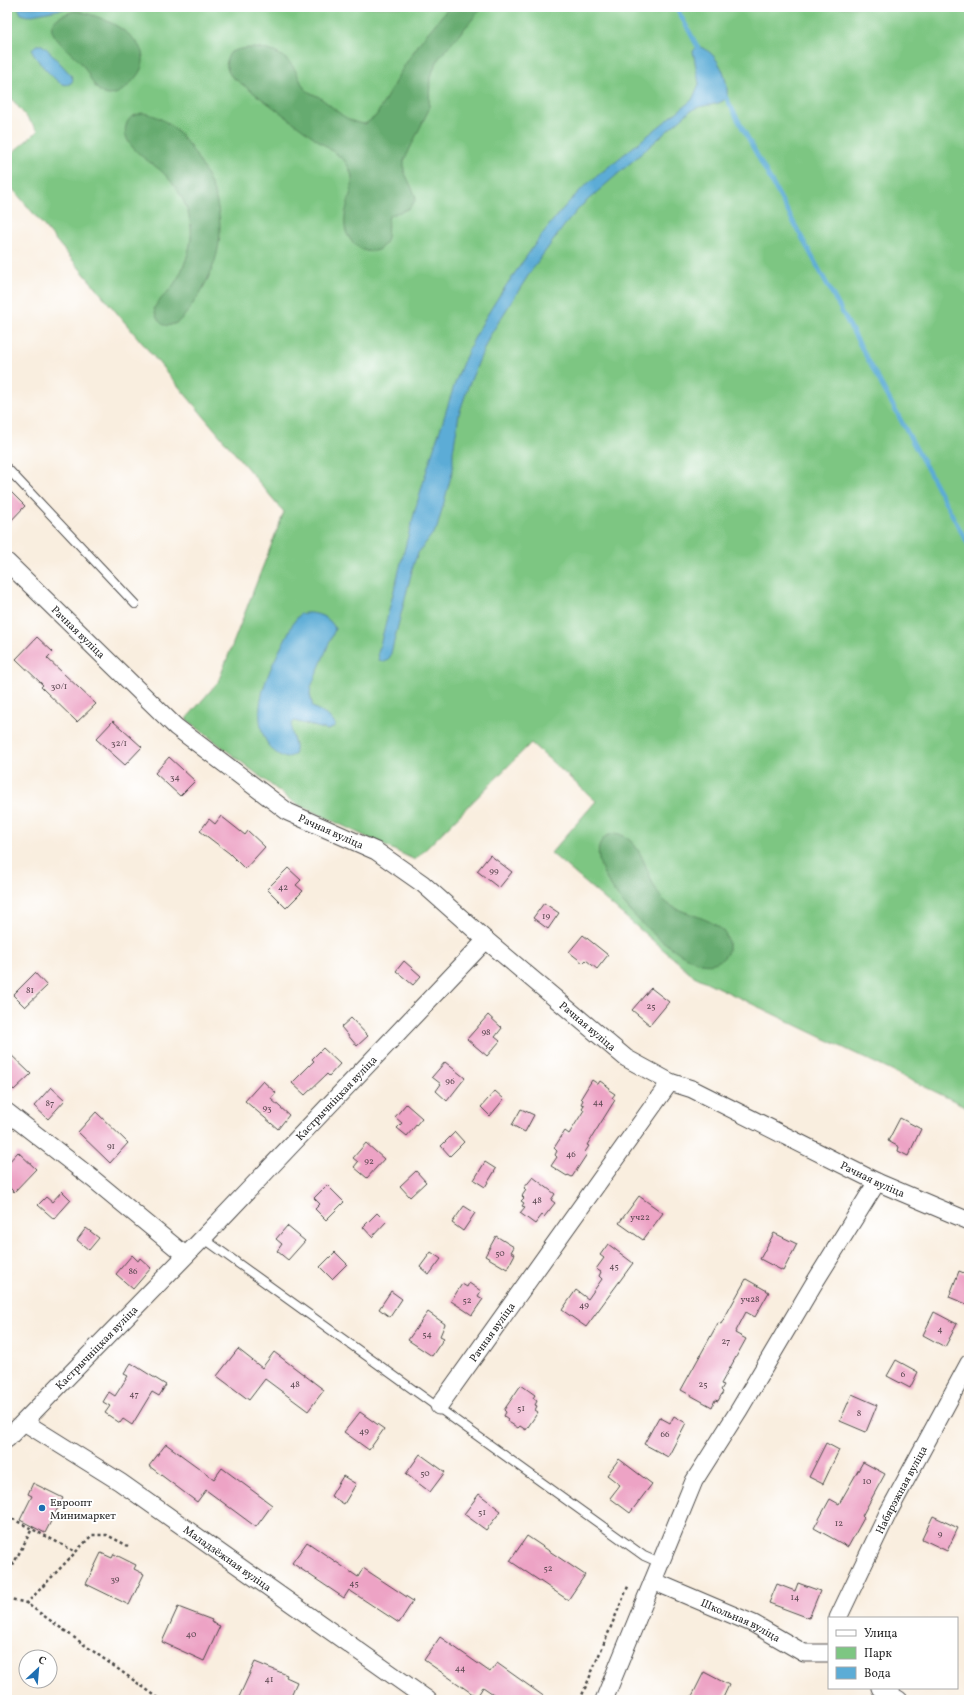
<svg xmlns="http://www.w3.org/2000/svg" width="976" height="1707" font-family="Vollkorn,serif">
<rect width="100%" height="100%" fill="#fff"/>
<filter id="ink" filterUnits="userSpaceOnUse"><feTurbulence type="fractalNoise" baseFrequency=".025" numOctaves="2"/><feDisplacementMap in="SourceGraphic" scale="8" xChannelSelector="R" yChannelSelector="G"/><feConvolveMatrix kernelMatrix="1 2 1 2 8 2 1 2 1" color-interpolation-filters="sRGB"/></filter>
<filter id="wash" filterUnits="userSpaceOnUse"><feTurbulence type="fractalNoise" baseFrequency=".012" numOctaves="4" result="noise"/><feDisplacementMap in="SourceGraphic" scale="16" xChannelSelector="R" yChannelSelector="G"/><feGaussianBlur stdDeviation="0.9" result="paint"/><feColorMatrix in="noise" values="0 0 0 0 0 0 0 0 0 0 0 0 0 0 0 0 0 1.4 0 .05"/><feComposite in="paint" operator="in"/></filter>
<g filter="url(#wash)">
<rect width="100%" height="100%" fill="#f9eedf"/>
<path fill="#7dc682" stroke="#547856" d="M7 7H969V1108L694 976 551 853 596 801 531 743 415 860 293 802 186 719 218 682 284 512 7 182V157L38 131 7 93Z"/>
<g fill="#66ab70" stroke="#486b4e">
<path d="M449 7H483L439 58 430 77 429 109 404 161V171L416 197C412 212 401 210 389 216 386 226 390 238 383 246 369 261 347 243 345 227 342 200 364 184 343 159L231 76C226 68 224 60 231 52 250 44 278 48 291 64 298 72 299 81 305 89 310 94 318 95 323 100 337 110 347 123 365 124L376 116 404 66 421 41Z"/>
<path d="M75 11C102 14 164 43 136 77 130 84 124 91 115 94 97 100 91 77 84 67 71 48 24 25 75 11Z"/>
<path d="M142 113C165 115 183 135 195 154 228 205 229 252 194 302 189 310 181 323 171 325 160 328 156 317 154 308 159 300 166 294 172 287 183 272 193 246 191 227 189 212 184 199 175 187 171 181 165 174 159 169 146 159 118 143 127 123 130 116 135 115 142 113Z"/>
<path d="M616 833C648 841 644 884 667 903 684 917 732 918 728 949 728 953 725 957 722 959 705 972 682 955 668 945 645 930 588 874 600 844 603 837 609 834 616 833Z"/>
</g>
<g fill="#5cacd6" stroke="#446c80">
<path d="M18 7H73L27 16 21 14Z"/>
<path d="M36 45H42L46 48 71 75 73 80 71 83C68 85 65 85 62 84 55 81 33 57 32 50Z"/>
<path d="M700 47C718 52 729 80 727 97 719 108 704 102 690 111L581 206 564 226 533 268 489 337 468 387 459 414 453 452V469L437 528 418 553 414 563 390 657 386 661 384 662 379 660 378 653C398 576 416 497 443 421 450 399 456 377 466 356 481 321 502 291 524 260 543 232 562 207 587 184L692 100 699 84 693 51 696 48Z"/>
<path d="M305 613C316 612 331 617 335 629L311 687 310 694 313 707 329 717 335 724V727L328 730 294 721C286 730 299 743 294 755L286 758C274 754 267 745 263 734 250 696 278 656 293 623L300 614Z"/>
</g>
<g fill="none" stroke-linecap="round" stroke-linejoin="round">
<g stroke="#5cacd6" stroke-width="4.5">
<path d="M676 7 701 53"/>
<path d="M724 94 969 546"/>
</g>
</g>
<g id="blocks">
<g fill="#eda3c5">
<path d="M7 488 25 506 7 525Z"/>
<path d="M37 637 53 652 47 658 96 704 77 722 41 687 43 685 16 659Z"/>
<path d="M113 721 142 747 125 765 96 739Z"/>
<path d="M169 757 195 781 180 796 155 773Z"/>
<path d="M221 816 245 835 248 831 265 847 245 869 229 853 200 831 209 819 215 824Z"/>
<path d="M490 855 512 872 499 888 477 871Z"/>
<path d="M288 868 301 880 296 885 303 891 286 908 267 889Z"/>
<path d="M544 903 559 913 548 929 533 918Z"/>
<path d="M583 935 608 955 597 969 586 960 583 963 569 952Z"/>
<path d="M404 961 421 976 413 985 396 971Z"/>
<path d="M35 973 47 986 25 1007 13 995Z"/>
<path d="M651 988 669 1002 650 1025 632 1010Z"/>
<path d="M488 1015 502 1028 495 1037 500 1041 487 1056 467 1039Z"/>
<path d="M351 1018 368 1036 357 1046 341 1027Z"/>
<path d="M323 1048 340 1064 329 1076 327 1074 305 1095 292 1083 314 1061 312 1059Z"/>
<path d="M7 1051 31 1074 14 1090 7 1083Z"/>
<path d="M445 1062 465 1078 447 1101 436 1091 441 1084 432 1077Z"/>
<path d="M592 1080 598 1084 600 1081 610 1088 609 1090 615 1094 612 1098 615 1100 587 1145 589 1146 585 1152 587 1154 572 1177 568 1175 567 1176 551 1166 557 1157 555 1155 557 1151 554 1148 565 1131 569 1134 584 1110 582 1108 584 1105 581 1104 583 1100 581 1098Z"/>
<path d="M263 1081 276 1093 271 1099 289 1115 278 1129 245 1101Z"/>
<path d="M51 1087 65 1100 48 1119 34 1106Z"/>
<path d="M495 1091 504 1099 490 1116 481 1107Z"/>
<path d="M406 1104 422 1118 407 1136 397 1128 402 1123 395 1117Z"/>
<path d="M521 1109 534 1115 525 1132 512 1125Z"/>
<path d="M96 1112 128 1143 110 1163 78 1132Z"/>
<path d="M900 1118 921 1129 908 1156 898 1151 899 1147 888 1141Z"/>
<path d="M455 1132 464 1142 450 1156 441 1146Z"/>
<path d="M366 1143 384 1159 367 1178 354 1167 358 1162 353 1158Z"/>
<path d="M18 1152 36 1169 14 1192 7 1185V1164Z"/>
<path d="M485 1162 496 1169 485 1187 474 1180Z"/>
<path d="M416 1171 426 1182 410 1197 400 1186Z"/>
<path d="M533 1177 555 1194 551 1200 555 1203 544 1217 542 1215 535 1224 520 1213 525 1207 522 1206 524 1203 521 1201 524 1198 522 1196 526 1190 524 1188Z"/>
<path d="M327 1185 344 1202 326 1220 315 1209 320 1204 314 1198Z"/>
<path d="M62 1191 71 1200 54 1219 38 1205 46 1197 52 1202Z"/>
<path d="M639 1196 663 1213 643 1240 619 1223Z"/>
<path d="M464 1206 475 1213 463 1231 452 1223Z"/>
<path d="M377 1213 386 1222 372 1237 363 1227Z"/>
<path d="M287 1226 305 1241 288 1260 277 1251 282 1244 276 1239Z"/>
<path d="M86 1228 99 1238 89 1250 77 1240Z"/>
<path d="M774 1233 797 1244 783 1271 760 1259Z"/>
<path d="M496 1236 514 1247 511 1252 515 1254 507 1269 485 1256Z"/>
<path d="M608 1244 633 1263 586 1327 562 1310 576 1290 588 1299 602 1279 599 1276 601 1272 596 1269 604 1258 600 1255Z"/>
<path d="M335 1252 347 1264 332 1279 320 1267Z"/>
<path d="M431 1252 441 1259 429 1275 420 1267Z"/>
<path d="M132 1255 138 1261 140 1258 151 1268 133 1289 116 1274Z"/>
<path d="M959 1271 969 1275V1305L949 1297Z"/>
<path d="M746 1279 769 1292 755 1317 746 1312 735 1333 746 1339 721 1384 724 1385 721 1390 723 1392 718 1401 715 1400 712 1407 681 1390 718 1323 721 1324Z"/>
<path d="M469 1283 481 1291 478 1296 483 1299 472 1315 451 1301 462 1284 467 1287Z"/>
<path d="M391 1291 402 1299 390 1317 379 1309Z"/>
<path d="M428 1312 445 1324 440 1336 444 1338 432 1356 408 1340Z"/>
<path d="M934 1312 957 1324 945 1347 923 1335Z"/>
<path d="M238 1349 262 1368 274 1352 324 1390 308 1411 265 1379 249 1400 217 1376Z"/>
<path d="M896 1360 918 1372 910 1388 887 1376Z"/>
<path d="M131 1363 166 1385 159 1396 152 1392 132 1425 123 1419 120 1423 105 1413 110 1406 103 1402 109 1392 115 1396 128 1376 124 1374Z"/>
<path d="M521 1385 535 1395 533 1398 537 1401 535 1405 537 1406 535 1410 538 1412 526 1430 520 1426 518 1428 507 1421 508 1419 504 1416 506 1412 504 1410Z"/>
<path d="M852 1394 877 1405 866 1432 840 1421Z"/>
<path d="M360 1412 384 1429 369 1450 344 1432Z"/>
<path d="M674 1416 686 1423 668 1457 644 1444 659 1417 670 1423Z"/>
<path d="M826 1443 839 1450 823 1484 809 1477Z"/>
<path d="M166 1444 214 1479 222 1468 272 1505 256 1527 206 1490 197 1502 149 1466Z"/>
<path d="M420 1454 445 1472 430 1492 406 1474Z"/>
<path d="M619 1459 652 1484 630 1513 610 1498 620 1485 607 1475Z"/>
<path d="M863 1462 885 1474 862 1516 864 1518 848 1547 814 1528 830 1499 839 1504Z"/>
<path d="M343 1476 356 1484 344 1504 331 1496Z"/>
<path d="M33 1483 63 1498 45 1533 20 1520 32 1496 28 1494Z"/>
<path d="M479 1494 501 1511 486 1530 464 1514Z"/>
<path d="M933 1516 958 1528 947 1551 922 1539Z"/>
<path d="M527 1536 585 1575 568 1600 510 1561Z"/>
<path d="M307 1542 358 1577 363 1568 413 1601 399 1623 349 1590 344 1598 292 1563Z"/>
<path d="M101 1553 112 1558 114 1554 136 1565 134 1569 144 1574 129 1605 86 1584Z"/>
<path d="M798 1583 820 1591 809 1618 769 1603 777 1584 795 1591Z"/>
<path d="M178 1607 212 1620 211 1622 220 1626 204 1661 162 1642Z"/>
<path d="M440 1637 490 1672 497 1663 549 1700H502L483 1687 477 1697 424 1660Z"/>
<path d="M255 1662 287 1675 286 1677 297 1682 289 1700H245L239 1697Z"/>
<path d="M704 1672 729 1685 722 1700H690Z"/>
</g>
</g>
</g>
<g filter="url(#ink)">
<use href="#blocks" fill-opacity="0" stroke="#4a4846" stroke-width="1"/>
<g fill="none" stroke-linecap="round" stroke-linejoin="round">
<g stroke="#4a4846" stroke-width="10">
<g id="lane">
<path d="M7 468 135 604"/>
<path d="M203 1238 644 1556 660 1563"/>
</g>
</g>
<g stroke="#4a4846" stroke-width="19">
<g id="street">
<path id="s1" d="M7 562 176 727 288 812 376 851 423 884 486 940 626 1058 670 1082 692 1089 877 1182 969 1221"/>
<path d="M7 1112 93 1179 185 1255"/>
<path id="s2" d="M439 1406 670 1082"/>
<path id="s3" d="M24 1422 120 1482 428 1700"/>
<path id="s4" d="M7 1439 203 1238 486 940"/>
<path id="s5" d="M653 1581 754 1624 804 1653H829"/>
<path id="s6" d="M838 1618 888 1513 969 1363"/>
<path d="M880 1688 899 1700"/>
<path d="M604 1700 694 1481 739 1410 813 1285 877 1182"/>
</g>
</g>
<g stroke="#4a4846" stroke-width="2.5" stroke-dasharray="3 3" stroke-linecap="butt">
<path d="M7 1516 76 1552"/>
<path d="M7 1576 33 1527"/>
<path d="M7 1598 26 1603 161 1700"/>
<path d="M26 1604 92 1535H107L128 1546"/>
<path d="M580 1700 629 1584"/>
</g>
<use href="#lane" stroke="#fff" stroke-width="8"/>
<use href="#street" stroke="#fff" stroke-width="17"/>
</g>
</g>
<circle fill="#1f6fb2" stroke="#fff" stroke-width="1.5" cx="42" cy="1508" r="4"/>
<g text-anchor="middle" stroke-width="4" stroke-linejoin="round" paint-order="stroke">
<g font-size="9" fill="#5c4952">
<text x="59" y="689">30/1</text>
<text x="119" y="746">32/1</text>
<text x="175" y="780">34</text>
<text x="494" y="874">99</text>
<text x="283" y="890">42</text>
<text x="546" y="919">19</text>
<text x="30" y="993">81</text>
<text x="651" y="1009">25</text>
<text x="486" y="1035">98</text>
<text x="450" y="1084">96</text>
<text x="598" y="1105">44</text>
<text x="50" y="1106">87</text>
<text x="267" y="1111">93</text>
<text x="111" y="1149">91</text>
<text x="571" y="1157">46</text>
<text x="369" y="1164">92</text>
<text x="537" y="1203">48</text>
<text x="640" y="1220">уч22</text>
<text x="500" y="1256">50</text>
<text x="614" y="1269">45</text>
<text x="133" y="1274">86</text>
<text x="750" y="1302">уч28</text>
<text x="467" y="1303">52</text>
<text x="584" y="1308">49</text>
<text x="940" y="1332">4</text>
<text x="427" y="1337">54</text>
<text x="726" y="1344">27</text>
<text x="903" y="1377">6</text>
<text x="295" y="1387">48</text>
<text x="703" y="1387">25</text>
<text x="134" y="1397">47</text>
<text x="521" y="1411">51</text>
<text x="859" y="1416">8</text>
<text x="364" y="1434">49</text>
<text x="665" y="1437">66</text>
<text x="425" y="1476">50</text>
<text x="867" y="1484">10</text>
<text x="482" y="1515">51</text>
<text x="839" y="1526">12</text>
<text x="940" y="1537">9</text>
<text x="548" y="1571">52</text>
<text x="115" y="1582">39</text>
<text x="354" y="1586">45</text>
<text x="795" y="1600">14</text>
<text x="191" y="1637">40</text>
<text x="460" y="1671">44</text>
<text x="269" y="1682">41</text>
</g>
<g font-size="11" fill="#2b2b2b" stroke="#fff">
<text dy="4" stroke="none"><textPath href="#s1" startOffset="100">Рачная вуліца</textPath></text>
<text dy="4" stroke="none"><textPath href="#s1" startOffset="424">Рачная вуліца</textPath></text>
<text dy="4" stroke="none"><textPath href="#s1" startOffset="748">Рачная вуліца</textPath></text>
<text dy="4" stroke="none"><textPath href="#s4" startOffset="474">Кастрычніцкая вуліца</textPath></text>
<text dy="4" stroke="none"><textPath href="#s1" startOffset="1073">Рачная вуліца</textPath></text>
<text dy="4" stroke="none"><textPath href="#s2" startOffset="91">Рачная вуліца</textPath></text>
<text dy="4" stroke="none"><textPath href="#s4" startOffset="128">Кастрычніцкая вуліца</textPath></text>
<text dy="4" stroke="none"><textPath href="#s6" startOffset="143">Набярэжная вуліца</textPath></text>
<text dy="4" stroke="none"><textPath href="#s3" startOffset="245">Маладзёжная вуліца</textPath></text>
<text dy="4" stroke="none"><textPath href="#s5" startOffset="96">Школьная вуліца</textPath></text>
</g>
<g font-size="11" fill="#2b2b2b" stroke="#fff" text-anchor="start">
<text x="50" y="1506">Евроопт<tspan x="50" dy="13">Минимаркет</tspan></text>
</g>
</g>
<rect width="976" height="1707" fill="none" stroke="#fff" stroke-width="24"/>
<rect x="828" y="1617" width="130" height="72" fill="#ffffff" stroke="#aaaaaa"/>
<rect x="836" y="1630" width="20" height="6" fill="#ffffff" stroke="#aaaaaa"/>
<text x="864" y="1637" font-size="12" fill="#2b2b2b">Улица</text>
<rect x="836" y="1647" width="20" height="12" fill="#7dc682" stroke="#aaaaaa"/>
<text x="864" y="1657" font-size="12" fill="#2b2b2b">Парк</text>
<rect x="836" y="1667" width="20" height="12" fill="#5cacd6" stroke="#aaaaaa"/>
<text x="864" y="1677" font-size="12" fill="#2b2b2b">Вода</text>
<g transform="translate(38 1669) rotate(26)"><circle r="19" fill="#ffffff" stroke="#aaaaaa"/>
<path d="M0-3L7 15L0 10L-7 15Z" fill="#1f6fb2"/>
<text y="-6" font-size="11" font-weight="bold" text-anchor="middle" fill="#2b2b2b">С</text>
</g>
</svg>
